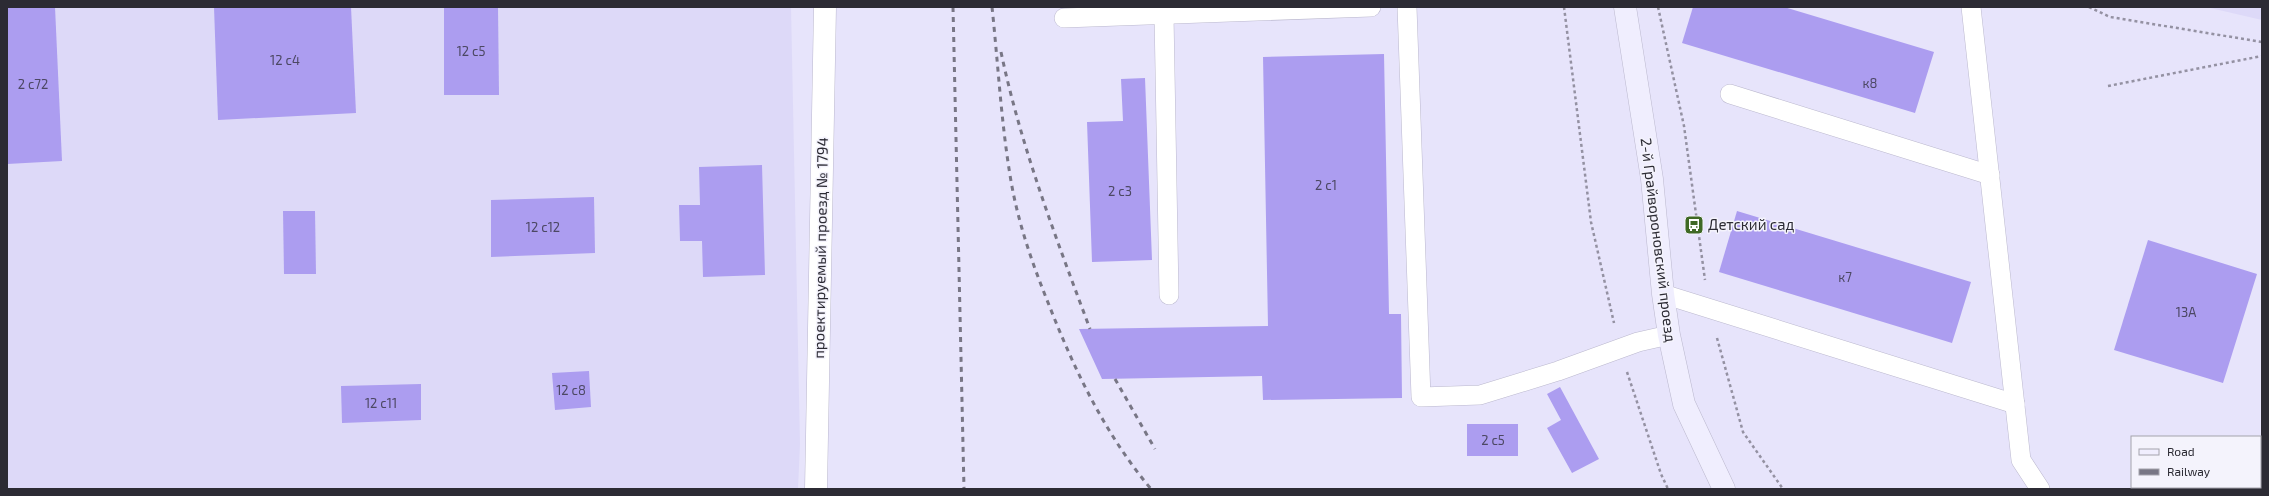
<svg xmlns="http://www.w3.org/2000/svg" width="2269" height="496" font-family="'Exo 2',sans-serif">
<rect width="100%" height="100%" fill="#e7e4fb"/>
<g fill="#ddd9f8">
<path d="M7 7H791L800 444 798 489H7Z"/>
<path d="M2206 7H2262V20Z"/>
</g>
<g fill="#ac9df0">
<path d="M7 7H55L62 161 7 164Z"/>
<path d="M214 7H351L356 113 218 120Z"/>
<path d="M444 7H498L499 95H444Z"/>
<path d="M1693 7H1784L1934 52 1915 113 1682 43Z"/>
<path d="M1384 54 1389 314H1401L1402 398 1263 400 1262 376 1102 379 1079 329 1268 326 1263 57Z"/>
<path d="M1145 78 1152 260 1092 262 1087 122 1123 121 1121 79Z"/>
<path d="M762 165 765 275 703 277 702 241H680L679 205H700L699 167Z"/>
<path d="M594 197 595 253 491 257V200Z"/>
<path d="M283 211H315L316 274H284Z"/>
<path d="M1737 211 1971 282 1952 343 1719 272Z"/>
<path d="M2148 240 2257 274 2223 383 2114 350Z"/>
<path d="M589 371 591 407 555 410 552 373Z"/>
<path d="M421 384V420L342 423 341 386Z"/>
<path d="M1560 387 1599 459 1572 473 1547 428 1561 420 1547 394Z"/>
<rect x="1467" y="424" width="51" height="32"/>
</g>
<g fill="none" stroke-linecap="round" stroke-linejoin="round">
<g stroke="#bbb8ce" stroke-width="20">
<g id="service">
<path d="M1407 7 1421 397 1480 395 1558 371 1638 342 1669 335"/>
<path d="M1971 7 2021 460 2040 489"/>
<path d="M1164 15 1169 295"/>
<path d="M1064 18 1371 7"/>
<path d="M1730 94 1990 175"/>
<path d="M1663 294 2015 404"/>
</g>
</g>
<g stroke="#bbb8ce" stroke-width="23">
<path id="minor" d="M816 489 825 7"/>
</g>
<g stroke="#bbb8ce" stroke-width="23">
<path id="secondary" d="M1625 7 1652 179 1663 294 1669 335 1684 404 1724 489"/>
</g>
<g stroke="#9491a2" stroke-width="2.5" stroke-dasharray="3 3" stroke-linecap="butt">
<path d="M1564 7 1591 222 1614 323"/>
<path d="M1658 7 1684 126 1705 280"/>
<path d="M2089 7 2110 17 2262 42"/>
<path d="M2108 86 2262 56"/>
<path d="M1717 338 1743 432 1783 489"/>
<path d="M1627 372 1661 474 1668 489"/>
</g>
<use href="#service" stroke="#fff" stroke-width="19"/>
<use href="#minor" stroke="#fff" stroke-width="22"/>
<use href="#secondary" stroke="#f0eefe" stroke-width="22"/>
<g stroke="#787685" stroke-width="3" stroke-dasharray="5 5" stroke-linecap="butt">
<path d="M953 7 964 489"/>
<path d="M992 7C998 63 1001 120 1010 175 1017 220 1032 263 1049 305 1075 371 1105 434 1151 489"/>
<path d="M1001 52C1021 147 1056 238 1090 329"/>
<path d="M1115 379 1155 449"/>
</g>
</g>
<defs>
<g id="bus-square" transform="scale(1)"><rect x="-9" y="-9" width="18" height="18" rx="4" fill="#3f6925" stroke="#f4f3fc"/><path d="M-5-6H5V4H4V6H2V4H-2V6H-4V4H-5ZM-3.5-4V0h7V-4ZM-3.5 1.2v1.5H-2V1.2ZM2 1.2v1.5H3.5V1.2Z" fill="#fff"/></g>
</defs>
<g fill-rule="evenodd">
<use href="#bus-square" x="1694" y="225"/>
</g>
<g text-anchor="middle" stroke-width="3" stroke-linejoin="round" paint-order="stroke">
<g font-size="13" fill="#4c4863">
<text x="471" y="56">12 с5</text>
<text x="285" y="65">12 с4</text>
<text x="1870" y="88">к8</text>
<text x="33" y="89">2 с72</text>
<text x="1326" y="190">2 с1</text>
<text x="1120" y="196">2 с3</text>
<text x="543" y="232">12 с12</text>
<text x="1845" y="282">к7</text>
<text x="2186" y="317">13А</text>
<text x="571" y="395">12 с8</text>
<text x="381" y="408">12 с11</text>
<text x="1493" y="445">2 с5</text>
</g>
<g font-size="15" fill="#2c2b34" stroke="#f4f3fc" text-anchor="start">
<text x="1708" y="230">Детский сад</text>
</g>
<g font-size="15" fill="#2c2b34" stroke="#f4f3fc">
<text transform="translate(1658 240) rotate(83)" y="5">2-й Грайвороновский проезд</text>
<text transform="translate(821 248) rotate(-89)" y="5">проектируемый проезд № 1794</text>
</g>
</g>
<rect width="2269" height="496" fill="none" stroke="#2c2b34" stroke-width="16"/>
<rect x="2131" y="436" width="130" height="52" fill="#f4f3fc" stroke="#a4a3ac"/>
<rect x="2139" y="449" width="20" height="6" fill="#f0eefe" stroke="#a4a3ac"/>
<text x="2167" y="456" font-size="12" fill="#2c2b34">Road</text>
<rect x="2139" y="469" width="20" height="6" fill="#787685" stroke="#a4a3ac"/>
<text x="2167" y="476" font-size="12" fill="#2c2b34">Railway</text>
</svg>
